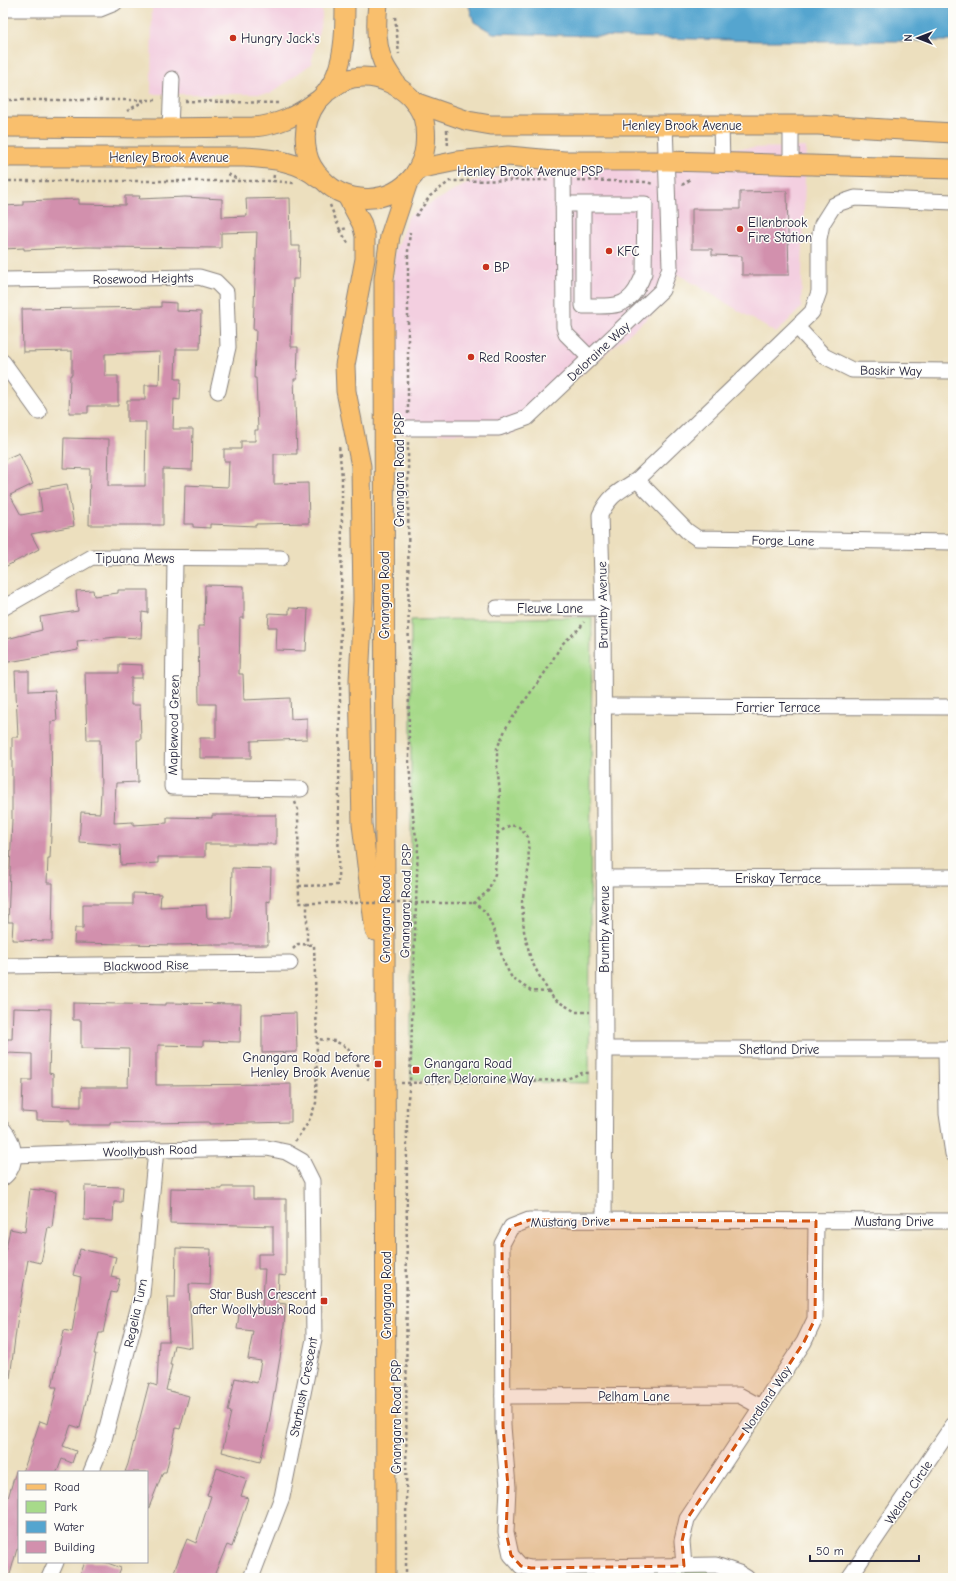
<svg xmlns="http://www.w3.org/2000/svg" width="956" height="1581" font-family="'Comic Neue',sans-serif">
<rect width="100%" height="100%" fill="#fdfcf7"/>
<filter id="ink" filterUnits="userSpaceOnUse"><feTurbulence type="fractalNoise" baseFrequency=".025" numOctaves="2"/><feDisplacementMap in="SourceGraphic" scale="8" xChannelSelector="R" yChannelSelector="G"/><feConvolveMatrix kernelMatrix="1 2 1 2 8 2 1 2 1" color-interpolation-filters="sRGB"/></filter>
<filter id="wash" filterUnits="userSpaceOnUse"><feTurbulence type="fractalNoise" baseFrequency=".012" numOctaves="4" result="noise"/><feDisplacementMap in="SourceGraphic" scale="16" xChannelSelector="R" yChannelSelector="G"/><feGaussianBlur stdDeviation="0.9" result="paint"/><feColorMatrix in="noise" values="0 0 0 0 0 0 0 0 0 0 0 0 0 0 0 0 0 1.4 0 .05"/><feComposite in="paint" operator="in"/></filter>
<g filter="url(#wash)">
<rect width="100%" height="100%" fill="#ecdfbe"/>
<g fill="#f3cfe0">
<path d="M152 3H322V18L311 64 270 94H151Z"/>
<path d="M806 147 801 308 776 333 678 274 666 302 512 434 384 433 395 251 409 215 472 181 564 161 675 149Z"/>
</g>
<g fill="#a7da8a" stroke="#647e62">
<path d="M592 617 589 1083 411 1080V620Z"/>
<path d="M713 1569 737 1578H527L532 1572Z"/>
</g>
<path fill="#55a5cf" stroke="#3c6485" d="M468 3H953V41H762L493 33 474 22Z"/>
<g id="blocks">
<g fill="#d290ad">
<path d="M787 191 789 275H742V256L712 255V249H692V209H740V192Z"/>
<path d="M125 196H140L139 199 185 197 222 199V217L247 216 246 199 290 198 291 246H300L299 279H293L291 347H298L297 379H294L297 454H274V484L308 483 309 523 256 524V526L210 524V528L193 527V524H184L185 485 228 487 229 461H224V449H241V441H255V430H258L256 378H254L256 330H253L257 232 221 233V248L87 247 24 250V248L3 249V206L23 205V201L79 199V204L125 205Z"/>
<path d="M161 302 176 303V311L201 312 200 349H176L175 379H181L180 400 174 399 173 429H193L192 470 163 469V525H89L90 469 63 468 64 438 109 439 108 486H145L146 422H127V400H145V385H159L160 352 105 354V376H118V406H88V413H69L70 375H72V351L23 352 22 309 161 307Z"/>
<path d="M19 453 33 484 10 495 21 515 42 511 39 489 67 484 74 526 31 534 39 549 3 568V460Z"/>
<path d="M205 585 244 586V618H240L239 674H243L244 700 290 698 291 719 307 718V739L251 741V758H200V738H216V704H199L198 626H204Z"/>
<path d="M93 590 94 596 118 593V590H148V613L142 612 141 638 117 637 77 641 78 650 3 663V640L42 630 40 617 78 611 76 591Z"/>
<path d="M289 608 308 609 306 651 276 650 277 627H268L269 613 289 614Z"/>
<path d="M119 664 142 665V678H131V705H140L141 740H137L138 782 116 783 114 823 133 822V825L167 823V817L212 818V815H276V844H205V857H158V863L121 865 120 845 79 842 81 812 100 813 101 791 100 740H87L85 673H119Z"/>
<path d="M15 671H29V691L55 690 57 721 51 722 52 813 50 858H48L47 883H53L52 941 12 940 13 922H8L12 819V737H18Z"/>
<path d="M232 868 271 869 270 902 267 901 268 945H214V944L176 945 74 943 75 928H83V904H133V893L161 894 160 907 206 905 207 918H231Z"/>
<path d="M73 1003 166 1005V1003L241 1004 240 1042 203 1041V1046L158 1045V1053H156V1085L291 1084V1122L209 1124V1122L151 1123 110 1122V1125H70V1121L37 1120V1113L22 1112 23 1080H32V1054L6 1053 7 1039H12L13 1008 51 1009 49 1073 53 1074V1106L81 1107V1087H128L129 1049 81 1048V1020H73Z"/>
<path d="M296 1013 297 1052 262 1053V1014Z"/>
<path d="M85 1186 123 1187 122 1202H114L113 1221 84 1220Z"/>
<path d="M222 1187H253V1199H286V1276L279 1275 278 1303 286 1304 282 1346 268 1429 260 1462 222 1452 231 1412 228 1411 235 1378 257 1383 261 1361 248 1359 253 1331 237 1329 240 1307 262 1309 265 1269H258V1254H273V1226L170 1223 171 1188 222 1189Z"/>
<path d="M30 1189 56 1192 52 1228 48 1227 41 1263 28 1260 18 1315 10 1378H3V1263L10 1229 25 1232Z"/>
<path d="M176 1248 211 1249 210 1285 189 1284 192 1348 174 1345 170 1365H172L166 1390 189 1396 180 1429 176 1428 166 1472H163L148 1510 147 1472H125L128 1464 149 1383 157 1386 159 1341H169L167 1297H175Z"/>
<path d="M80 1249 116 1257 111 1277 120 1279 116 1293 111 1292 103 1333H99L94 1354H96L88 1392 80 1428 71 1425 63 1446 76 1451 72 1463 62 1459 57 1472H23L40 1421 48 1424 57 1387H52L64 1330 72 1332 81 1277 73 1275Z"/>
<path d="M217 1468 247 1479 241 1496 248 1498 232 1547 227 1545 213 1578H184L173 1574 187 1539 196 1543 211 1496 207 1495Z"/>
<path d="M16 1471 19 1472V1550L17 1549 9 1578H3V1515Z"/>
<path d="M85 1562H105L121 1568 117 1578H79Z"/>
</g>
</g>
</g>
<g filter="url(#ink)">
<use href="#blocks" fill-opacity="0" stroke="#87807c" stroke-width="1"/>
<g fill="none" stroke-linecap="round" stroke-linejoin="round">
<g stroke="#87807c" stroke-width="17">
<g id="minor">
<path d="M3 9H100L115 3"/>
<path d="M721 125 722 163"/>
<path d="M170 128 172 79"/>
<path d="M563 161 564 327 566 334 590 358"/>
<path d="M791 165V125"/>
<path d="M563 204H645L644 273C642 279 639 285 636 290 623 311 604 305 583 306V204"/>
<path d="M3 280 199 277 216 282 226 292 228 347 218 391"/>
<path d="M797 327 824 356 852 370 953 371"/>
<path d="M3 362 39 412"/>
<path d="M408 428H499L527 418 662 290 670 267 665 125"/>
<path d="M637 480 687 531 697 538 953 542"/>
<path d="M175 558 172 787 301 789"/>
<path d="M3 608 92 557 281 558"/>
<path d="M497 608H603"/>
<path d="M603 706 953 707"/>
<path d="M604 878 953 877"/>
<path d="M3 966 290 963"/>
<path d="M605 1049H953"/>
<path d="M946 1049 947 1114 953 1154"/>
<path d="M3 1129C15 1143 19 1165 3 1178"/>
<path d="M14 1155 156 1150 267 1148 286 1152 302 1161 312 1181 314 1339 282 1497 251 1578"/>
<path d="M604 1220 605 1049 603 608 600 515C610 495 618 492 637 480L812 312 819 292V239L822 224 834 205 855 198 953 202"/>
<path d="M503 1396 739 1395 761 1407"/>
<path d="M91 1472 103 1443 142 1294 156 1150"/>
<path d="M521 1566 511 1555 506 1532 508 1487 503 1426 502 1244 511 1227 529 1220 953 1221"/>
<path d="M521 1566 531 1568 716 1565 739 1573 747 1578"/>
<path d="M684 1566 682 1541 687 1519 804 1342 815 1319 816 1221"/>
<path d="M49 1578 56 1562"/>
<path d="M849 1578 953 1425"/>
</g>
</g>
<g stroke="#87807c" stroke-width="21">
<g id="major">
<path d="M378 3C376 22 375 44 383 62 386 70 393 78 397 86"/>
<path d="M328 91C333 88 338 84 343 81 374 69 411 87 423 117 426 127 426 137 425 147 424 157 419 167 414 175 391 205 347 206 322 179 315 172 309 163 307 153 303 135 306 117 317 102 320 98 325 95 327 91 331 86 334 80 336 75 345 53 345 26 345 3"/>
<path d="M414 102 468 121 491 125H818L953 133"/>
<path d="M3 127 156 128 253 127C278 125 297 116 317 101"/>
<path d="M3 157H245C271 159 297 160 318 178"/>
<path d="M418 169 457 161 508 156 564 161H667L953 169"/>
<path d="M347 196 362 224 365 236V259L345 365 346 391 361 466 363 601 359 680 362 824 375 931"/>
<path d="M386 1578 384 279 390 236 408 182"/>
</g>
</g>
<g stroke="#87807c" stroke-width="2.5" stroke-dasharray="3 3" stroke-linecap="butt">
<path d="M395 17 399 54"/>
<path d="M3 100H158"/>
<path d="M185 101 280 103"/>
<path d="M127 111 144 101"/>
<path d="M447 130 448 147"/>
<path d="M228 174 240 180"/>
<path d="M274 175 273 181 294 183"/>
<path d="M577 180 646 182 653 184"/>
<path d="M3 181H272"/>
<path d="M682 185 691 179"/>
<path d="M330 205 340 230 347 228"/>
<path d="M416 216 430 196 450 181 550 180"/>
<path d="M340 230 348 243"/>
<path d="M408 414V251L410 232"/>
<path d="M295 802 298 810 299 903H307V945"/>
<path d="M497 834 510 825 519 827 528 837 529 866 522 902 524 931 531 960 542 981 554 999 576 1012H590"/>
<path d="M299 886 338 885 342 511V477L339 446"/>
<path d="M293 949 298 944 314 945 317 1039 335 1041 348 1048 366 1078 369 1079"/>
<path d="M549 992 531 991 512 978 504 963 495 933 486 912 474 903 488 891 495 874 500 793 497 766V748L508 724 546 671 562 644 580 628 584 622"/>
<path d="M401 1083 564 1080 582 1073H590"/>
<path d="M295 1141 308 1123 316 1103 317 1039"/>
<path d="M406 1578 407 1106 410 1083 418 844 414 827 409 763 408 441"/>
</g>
<use href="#minor" stroke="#fff" stroke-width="15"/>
<use href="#major" stroke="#f9bf6d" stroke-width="19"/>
<path stroke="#87807c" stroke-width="2.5" stroke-dasharray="3 3" stroke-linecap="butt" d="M307 903H474"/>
</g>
</g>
<path fill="#d45411" fill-opacity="0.2" stroke="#d45411" stroke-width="3" stroke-dasharray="8 5" stroke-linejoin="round" d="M529 1220 816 1221 815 1319 804 1342 687 1519 682 1541 684 1566 531 1568 521 1566 511 1555 506 1532 508 1487 503 1426 502 1244 511 1227Z"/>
<g fill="#c8321e" stroke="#fdfcf7" stroke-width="1.5">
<circle cx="233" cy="38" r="4"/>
<circle cx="740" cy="229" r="4"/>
<circle cx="609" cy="251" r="4"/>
<circle cx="486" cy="267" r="4"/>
<circle cx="471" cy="357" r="4"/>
<rect x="374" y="1060" width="8" height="8" rx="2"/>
<rect x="412" y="1066" width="8" height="8" rx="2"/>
<rect x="320" y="1297" width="8" height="8" rx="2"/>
</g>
<g text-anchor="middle" stroke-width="3" stroke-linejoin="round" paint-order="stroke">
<g font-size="13" fill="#22223b" stroke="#fdfcf7" text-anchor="start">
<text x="241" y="43">Hungry Jack's</text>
<text x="748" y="227">Ellenbrook<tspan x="748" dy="15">Fire Station</tspan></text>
<text x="617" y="256">KFC</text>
<text x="494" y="272">BP</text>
<text x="479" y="362">Red Rooster</text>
<text x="370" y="1062" text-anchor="end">Gnangara Road before<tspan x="370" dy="15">Henley Brook Avenue</tspan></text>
<text x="424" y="1068">Gnangara Road<tspan x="424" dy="15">after Deloraine Way</tspan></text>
<text x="316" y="1299" text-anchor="end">Star Bush Crescent<tspan x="316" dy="15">after Woollybush Road</tspan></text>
</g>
<g font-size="13" fill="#22223b" stroke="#fdfcf7">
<text x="682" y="130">Henley Brook Avenue</text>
<text x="169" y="162">Henley Brook Avenue</text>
<text x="530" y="176">Henley Brook Avenue PSP</text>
<text transform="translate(143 278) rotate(-1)" y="5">Rosewood Heights</text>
<text transform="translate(598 351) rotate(-43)" y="5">Deloraine Way</text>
<text transform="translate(891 370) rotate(1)" y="5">Baskir Way</text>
<text transform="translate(399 470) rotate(-90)" y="5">Gnangara Road PSP</text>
<text transform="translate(783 540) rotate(1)" y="5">Forge Lane</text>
<text x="135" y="563">Tipuana Mews</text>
<text transform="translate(384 595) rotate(-90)" y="5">Gnangara Road</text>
<text transform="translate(602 605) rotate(-91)" y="5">Brumby Avenue</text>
<text x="550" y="613">Fleuve Lane</text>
<text x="778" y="712">Farrier Terrace</text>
<text transform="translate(173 725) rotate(-89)" y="5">Maplewood Green</text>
<text x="778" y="883">Eriskay Terrace</text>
<text transform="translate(405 901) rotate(-89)" y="5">Gnangara Road PSP</text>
<text transform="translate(385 919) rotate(-90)" y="5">Gnangara Road</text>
<text transform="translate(604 929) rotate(-90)" y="5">Brumby Avenue</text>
<text transform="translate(146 965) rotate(-1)" y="5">Blackwood Rise</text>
<text x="779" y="1054">Shetland Drive</text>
<text transform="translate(150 1150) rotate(-2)" y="5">Woollybush Road</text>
<text transform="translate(570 1221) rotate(-1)" y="5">Mustang Drive</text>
<text x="894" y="1226">Mustang Drive</text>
<text transform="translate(386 1295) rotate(-90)" y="5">Gnangara Road</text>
<text transform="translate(135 1313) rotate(-78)" y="5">Regelia Turn</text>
<text transform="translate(303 1387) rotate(-79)" y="5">Starbush Crescent</text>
<text x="634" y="1401">Pelham Lane</text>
<text transform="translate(766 1399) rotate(-56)" y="5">Nordland Way</text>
<text transform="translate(396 1417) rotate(-90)" y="5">Gnangara Road PSP</text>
<text transform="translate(908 1492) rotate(-56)" y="5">Welara Circle</text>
</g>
</g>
<rect width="956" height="1581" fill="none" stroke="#fdfcf7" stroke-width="16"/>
<rect x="18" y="1471" width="130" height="92" fill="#fdfcf7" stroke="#a5a5ac"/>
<rect x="26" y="1484" width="20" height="6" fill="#f9bf6d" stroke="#a5a5ac"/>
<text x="54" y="1491" font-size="12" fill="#22223b">Road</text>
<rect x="26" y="1501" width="20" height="12" fill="#a7da8a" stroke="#a5a5ac"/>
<text x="54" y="1511" font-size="12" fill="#22223b">Park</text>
<rect x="26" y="1521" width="20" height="12" fill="#55a5cf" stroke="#a5a5ac"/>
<text x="54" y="1531" font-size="12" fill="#22223b">Water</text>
<rect x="26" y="1541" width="20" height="12" fill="#d290ad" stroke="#a5a5ac"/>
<text x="54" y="1551" font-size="12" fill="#22223b">Building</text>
<g transform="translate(918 38) rotate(270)" stroke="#fdfcf7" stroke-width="3" paint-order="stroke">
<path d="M0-3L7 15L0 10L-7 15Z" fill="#22223b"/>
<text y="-6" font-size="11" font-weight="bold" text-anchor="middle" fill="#22223b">N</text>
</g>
<path d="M810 1555v6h109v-6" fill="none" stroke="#22223b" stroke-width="2"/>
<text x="816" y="1555" font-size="12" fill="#22223b" stroke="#fdfcf7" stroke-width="3" paint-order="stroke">50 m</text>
</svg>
